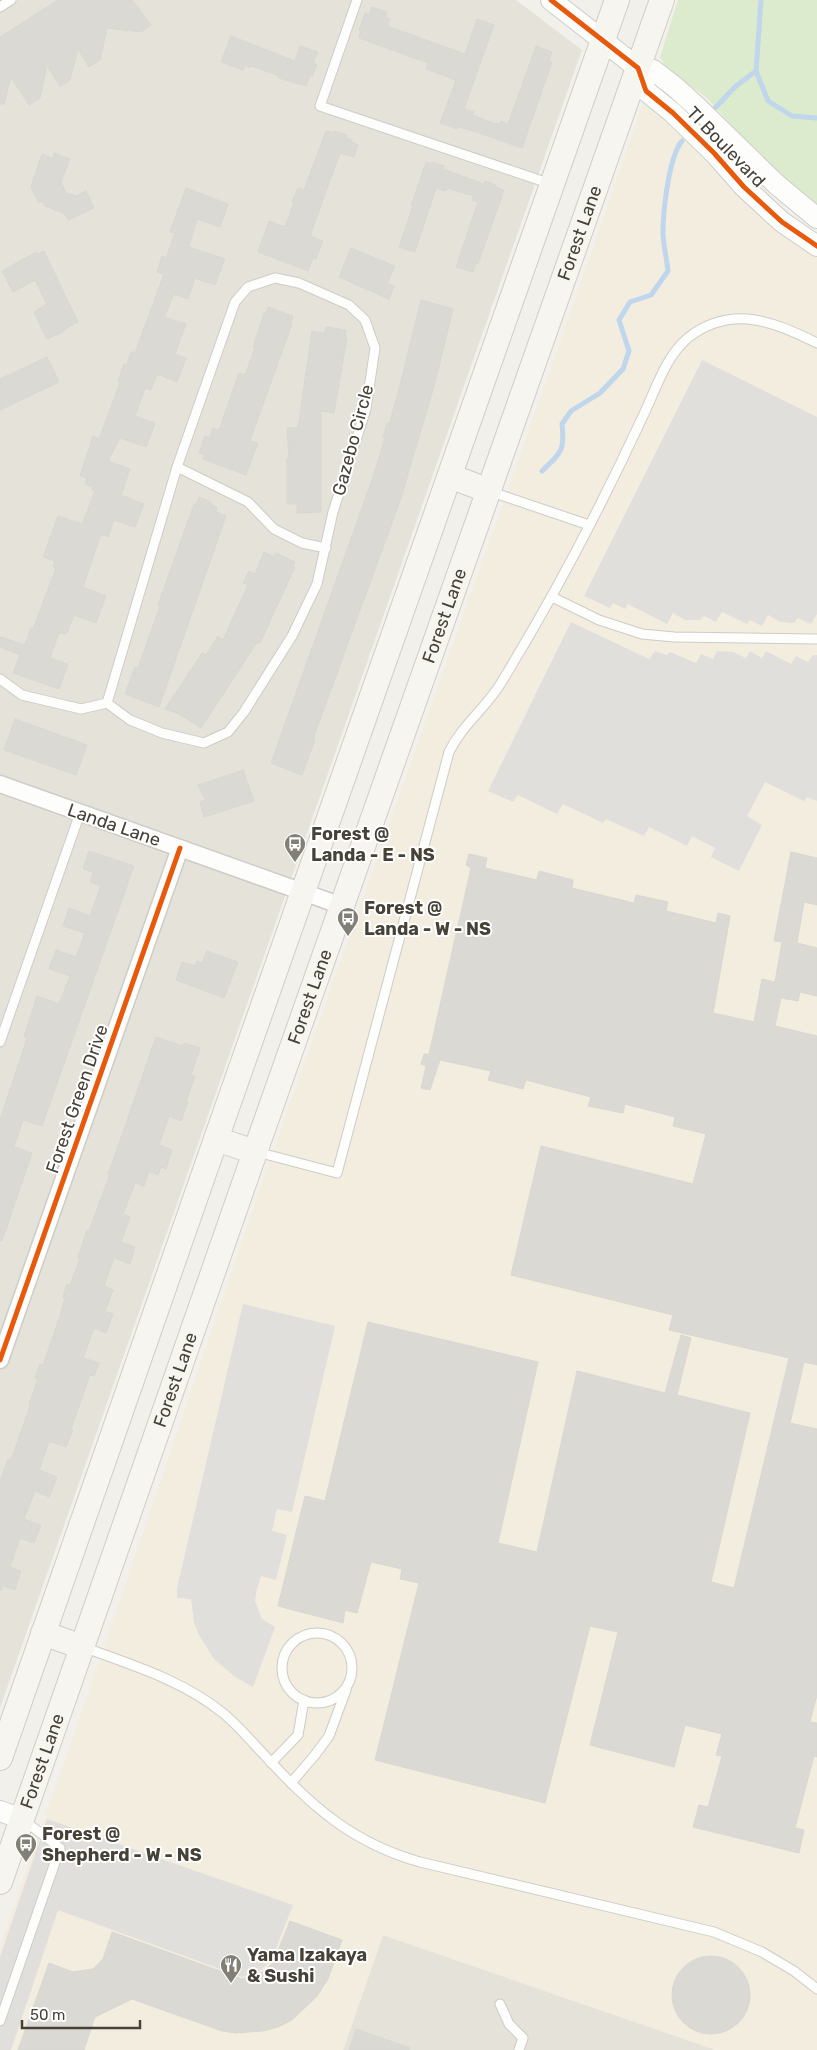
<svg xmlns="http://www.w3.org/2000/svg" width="817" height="2050" font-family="Rubik,sans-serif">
<rect width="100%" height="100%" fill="#f1f0eb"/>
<g fill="#e5e2da">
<path d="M0 0H516L582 50 0 1708Z"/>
<path d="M383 1935 716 2050H343Z"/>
</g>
<path fill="#f3eddf" d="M643 103 687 141 735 194 758 215 784 235 817 256V2050H716L383 1935 343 2050H0V1946L96 1671 260 1188 571 311Z"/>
<path fill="#dceacd" d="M678 0H817V206L806 199 752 148 706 97 667 69 660 57Z"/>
<g fill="#e0dfdc">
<path d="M702 360 817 417V614L811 624 798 618 794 623 781 622 768 615 762 626 750 620 747 624 722 612 716 622 704 616 700 620H685L673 613 667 624 628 604 625 609 613 603 610 608 584 596Z"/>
<path d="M571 622 649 659 655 651 667 655 670 652 696 663 701 654 713 659 717 651 733 652 746 658 750 651 762 658 766 651 791 664 796 656 808 662 813 655H817V801L807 797 804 801 765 782 747 816 762 825 739 871 711 857 715 848 692 836 687 846 649 827 644 836 606 819 603 823 563 804 557 814 518 795 513 802 488 791Z"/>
<path d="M243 1304 335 1326 292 1512 277 1509 272 1531 287 1535 276 1580 261 1576 256 1593 255 1601 262 1619 275 1627 253 1687 234 1676 214 1659 199 1635 194 1622 191 1599 177 1598V1588Z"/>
<path d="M47 1819 293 1905 271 1961 258 1972 242 1977 58 1910 11 2050H0V1957Z"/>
</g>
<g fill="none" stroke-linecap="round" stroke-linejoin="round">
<g stroke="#bfd6ec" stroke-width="5">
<path d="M761 0 756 71 768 101 792 116 817 118"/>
<path d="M711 112 736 86 756 71"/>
<path d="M542 471C561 453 565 451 562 424L571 411 600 393 623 369 629 351 619 320 630 302 651 295 668 271C667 259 663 245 663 232 663 211 669 156 682 141"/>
</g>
</g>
<g fill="#dad9d4" stroke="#d9d7d1">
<path d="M58 0H132L151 25 141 32 107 28 100 60 89 67 78 49 70 80 60 87 47 65 40 98 29 105 11 77 4 104H0V37Z"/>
<path d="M372 7 387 12 385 17 390 19 387 26 465 54 477 19 494 25 464 109 474 112 472 115 496 124 497 123 500 124 501 121 508 124 536 46 552 52 549 61 552 62 522 148 473 131 458 127 457 129 440 123 456 80 426 69 428 63 359 38 361 31 359 30 365 13 369 14Z"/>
<path d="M231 36 295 61 300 46 318 52 313 62 317 65 312 76 310 75 306 86 279 78V76L255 67 251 66 250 68 245 65 243 70 221 62Z"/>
<path d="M326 131 334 133V131L347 135 346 138 352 140 351 142 358 145 354 157 340 153 310 236 323 241 316 259 313 258 308 271 258 252 269 221 285 227 294 202H292L298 188 304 190Z"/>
<path d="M54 153 70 159 61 182 66 193 76 196 86 191 94 208 68 220 65 214 45 206 42 201 39 203 31 187 42 154 53 158Z"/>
<path d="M426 162 431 164 432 162 444 166 443 169 484 184 485 181 496 185V187L504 190 478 264 476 263 473 272 456 267 478 202 472 200 473 196 447 188 446 191 436 188 415 252 399 247 413 206H411Z"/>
<path d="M186 188 228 204 220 227 197 219 189 247 225 259 215 285 195 278 188 299 174 294 164 317 186 324 175 354 186 358 177 382 157 374 151 390 145 388 135 416 155 423 146 447 120 438 108 461 130 469 121 495 144 504 135 527 114 520 108 537 101 534 83 587 106 596 96 623 74 615 67 633 66 632 65 634 59 633 50 658 68 664 59 689 13 673 20 655 0 647V639L1 637 25 645 31 628 33 629 56 568 53 567 55 561 43 557 58 516 82 524 95 491 92 490 93 487 85 484 87 478 80 476 93 436 99 439 120 383 118 382 124 364 127 365 131 352 135 353 164 274 157 272 162 256 166 258 175 233 170 232Z"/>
<path d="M351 248 395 266 387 284 394 286 389 299 339 277Z"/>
<path d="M44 251 78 322 62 331 63 332 47 339 34 312 47 304 35 280 13 292 2 271 36 252 37 254Z"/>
<path d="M421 300 453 309 435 383 400 501 313 739 315 740 302 775 271 763 374 474 385 438H383L387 423 389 424 398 394Z"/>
<path d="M268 307 293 316 291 323 292 324 250 441 258 443 246 475 203 459 205 455 199 453 205 436 210 437 213 428 219 430 239 373 245 375 255 348 253 347 264 313 266 314Z"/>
<path d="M326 327 346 330 345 337 347 338 334 413 321 411V512L297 513V504H287V458H289L287 428H298L312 331 325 333Z"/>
<path d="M47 357 59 382 0 410V379Z"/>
<path d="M199 497 211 502V504L217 507 216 512 226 516 159 707 125 694 135 667 138 668 160 606 158 605 194 504 196 505Z"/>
<path d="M264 552 274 557 276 553 295 562 293 567H295L260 643 258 642 254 647 201 728 179 714 165 709 202 653 206 655 218 636 223 640 248 585 243 583 249 571 255 574Z"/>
<path d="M15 719 87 745 76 775 4 750Z"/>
<path d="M243 770 254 801 204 817 200 802 205 800 198 785Z"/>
<path d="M89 851 134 866 42 1126 23 1120 14 1147 32 1153 2 1241H0V1120L27 1038 24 1037 37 996 59 1004 70 976 49 969 56 950 76 957 85 933 63 926 69 908 90 916 101 886 90 882 93 872 83 869Z"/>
<path d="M791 852 817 858V905L804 902 797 943 817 948V996L800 992 798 1001 781 998 775 1026 817 1036V1365L804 1362 790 1423 817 1429V1695L810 1722 817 1723V1757L814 1756 795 1828 804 1830 799 1853 693 1827 699 1805 708 1807 722 1756 716 1755 722 1734 685 1725 674 1767 590 1745 618 1632 590 1626 545 1803 375 1760 419 1583 400 1579 402 1569 371 1562 357 1613 345 1610 343 1623 278 1606 305 1496 325 1501 368 1322 538 1362 498 1543 537 1552 577 1371 665 1393 681 1335 691 1338 677 1395 750 1413 711 1582 734 1588 789 1358 669 1330 673 1315 511 1275 541 1146 693 1184 706 1134 673 1126 675 1117 625 1104 623 1113 588 1106 591 1097 526 1080 523 1089 488 1080 491 1071 440 1060 430 1090 421 1088 426 1066 421 1064 424 1054H429L471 868 466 865 469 854 487 858 485 868 537 880 539 871 573 880 572 888 634 903 636 895 668 902 666 911 716 923 718 913 730 916 713 1013 754 1022 762 979 775 982 782 942 774 941Z"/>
<path d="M207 951 238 962 224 998 176 980 182 962 195 966 197 961 202 963Z"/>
<path d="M156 1037 183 1046 184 1043 200 1048 191 1075 195 1076 186 1102H188L181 1121 169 1116 159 1145 172 1150 166 1169 161 1167 158 1175 149 1171 144 1186 135 1183 123 1214 130 1217 121 1242 135 1247 130 1264 114 1258 104 1286 113 1290 105 1311 113 1314 106 1333 94 1328 83 1358 99 1363 94 1376 90 1375 71 1429 73 1430 66 1447 49 1441 39 1470 57 1477 49 1497 35 1491 24 1519 41 1525 34 1543 20 1538 10 1567 21 1571 15 1590 3 1586 2 1590H0V1481L8 1459 11 1460 30 1406 29 1405 38 1379 35 1378 40 1364 43 1365 60 1316 65 1298 63 1297 67 1284 70 1285 80 1258 78 1257 87 1230 89 1231 110 1174H108L114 1158Z"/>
<path d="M290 1921 342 1940 328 1979 317 1996 292 2020 278 2027 263 2031 235 2033 222 2031 132 1999 95 2017 84 2050H18L49 1963 73 1972 93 1969 103 1959 112 1932 242 1979 260 1974 273 1963Z"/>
<circle cx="711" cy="1995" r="39"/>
<path d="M356 2029 410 2048 409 2050H349Z"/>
</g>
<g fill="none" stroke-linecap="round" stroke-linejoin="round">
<g stroke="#cdccc7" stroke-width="11">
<g id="service">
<path d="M357 0 320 106 551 184"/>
<path d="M0 7 11 0"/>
<path d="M177 467 248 502 274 529 302 543 326 548"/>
<path d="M489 491 589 525"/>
<path d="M552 597 599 620 642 634 674 637 817 639"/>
<path d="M0 679 22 695 81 709 107 703 130 720 162 733 204 743 228 732 244 712 292 636 317 584 333 512 366 409 375 348 365 320 349 305 299 283 275 278 248 287 235 302 177 467 107 703"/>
<path d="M0 1042 80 813"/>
<path d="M257 1152 337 1173 449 752C462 725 486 708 501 683 553 598 600 509 642 418 655 392 665 356 689 337 733 304 774 322 817 343"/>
<circle cx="317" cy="1668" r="35"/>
<path d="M83 1647C132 1665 182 1680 223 1713 241 1728 255 1746 271 1762 315 1810 356 1844 420 1862L714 1932 762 1952 794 1971 817 1989"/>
<path d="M271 1763 298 1735 304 1700"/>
<path d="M291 1783 315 1755 329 1736 346 1690"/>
<path d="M500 2004 509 2024 523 2038 519 2050"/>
<path d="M0 2021 60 1848 22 1819"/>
</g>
</g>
<g stroke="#cdccc7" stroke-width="19">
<g id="minor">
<path d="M0 784 342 906"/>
<path d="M0 1360 180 848"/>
</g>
</g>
<g stroke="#cdccc7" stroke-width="22">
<g id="tertiary">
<path d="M551 0 638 68 646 91 673 113 714 153 744 187 782 222 817 246"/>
<path d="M638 68 653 70 675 87 696 106 776 184 817 218"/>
<path d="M0 1811 22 1819"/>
</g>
</g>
<g stroke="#d0cdc3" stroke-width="26">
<g id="secondary">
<path d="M450 476 489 491"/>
<path d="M216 1139 255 1152"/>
<path d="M43 1633 82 1647"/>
<path d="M0 1758 216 1139 617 0"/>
<path id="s1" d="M0 1882 255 1152 662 0"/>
</g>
</g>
<use href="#service" stroke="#fdfdfc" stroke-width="9"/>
<use href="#minor" stroke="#fdfdfc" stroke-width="16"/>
<use href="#tertiary" stroke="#fdfdfc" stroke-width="20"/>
<use href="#secondary" stroke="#f6f5f0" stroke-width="24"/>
<g stroke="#fff" stroke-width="8">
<g id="cycleway">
<path d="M551 0 638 68 646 91 673 113 714 153 744 187 782 222 817 246"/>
<path d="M0 1360 180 848"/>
</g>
</g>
<use href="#cycleway" stroke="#e8590c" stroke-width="5"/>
</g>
<defs>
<g id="bus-pin" transform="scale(1.125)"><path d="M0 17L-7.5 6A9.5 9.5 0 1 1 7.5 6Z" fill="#827f77" stroke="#fff"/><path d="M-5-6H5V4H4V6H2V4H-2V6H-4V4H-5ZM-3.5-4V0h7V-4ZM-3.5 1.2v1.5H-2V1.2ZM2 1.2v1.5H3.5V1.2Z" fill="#fff"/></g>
<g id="restaurant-pin" transform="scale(1.125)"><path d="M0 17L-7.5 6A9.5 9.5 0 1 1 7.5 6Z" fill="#827f77" stroke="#fff"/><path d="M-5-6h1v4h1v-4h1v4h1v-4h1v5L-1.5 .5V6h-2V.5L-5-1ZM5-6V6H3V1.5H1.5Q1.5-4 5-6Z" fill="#fff"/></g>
</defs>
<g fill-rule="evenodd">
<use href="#bus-pin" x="295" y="844"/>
<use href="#bus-pin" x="348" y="918"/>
<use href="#bus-pin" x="26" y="1844"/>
<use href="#restaurant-pin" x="231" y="1965"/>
</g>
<g text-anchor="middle" stroke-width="4" stroke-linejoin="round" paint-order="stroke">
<g font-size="18" fill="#474238" stroke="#fff">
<text transform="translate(726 147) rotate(46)" y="6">TI Boulevard</text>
<text dy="6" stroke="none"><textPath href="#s1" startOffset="1748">Forest Lane</textPath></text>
<text transform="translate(353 440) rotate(-75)" y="6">Gazebo Circle</text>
<text dy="6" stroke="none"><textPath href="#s1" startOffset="1342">Forest Lane</textPath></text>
<text transform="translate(114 825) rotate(19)" y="6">Landa Lane</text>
<text dy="6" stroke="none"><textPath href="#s1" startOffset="938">Forest Lane</textPath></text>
<text transform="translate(77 1099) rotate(-71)" y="6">Forest Green Drive</text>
<text dy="6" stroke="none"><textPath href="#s1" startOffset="532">Forest Lane</textPath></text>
<text dy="6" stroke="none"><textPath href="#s1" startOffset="128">Forest Lane</textPath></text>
</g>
<g font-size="18" font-weight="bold" fill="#474238" stroke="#fff" text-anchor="start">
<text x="311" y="840">Forest @<tspan x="311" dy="21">Landa - E - NS</tspan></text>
<text x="364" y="914">Forest @<tspan x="364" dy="21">Landa - W - NS</tspan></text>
<text x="42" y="1840">Forest @<tspan x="42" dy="21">Shepherd - W - NS</tspan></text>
<text x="247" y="1961">Yama Izakaya<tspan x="247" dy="21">&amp; Sushi</tspan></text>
</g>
</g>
<path d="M22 2020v8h118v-8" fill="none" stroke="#474238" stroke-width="2.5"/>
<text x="30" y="2020" font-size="15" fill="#474238" stroke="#ffffff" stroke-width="4" paint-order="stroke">50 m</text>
</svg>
